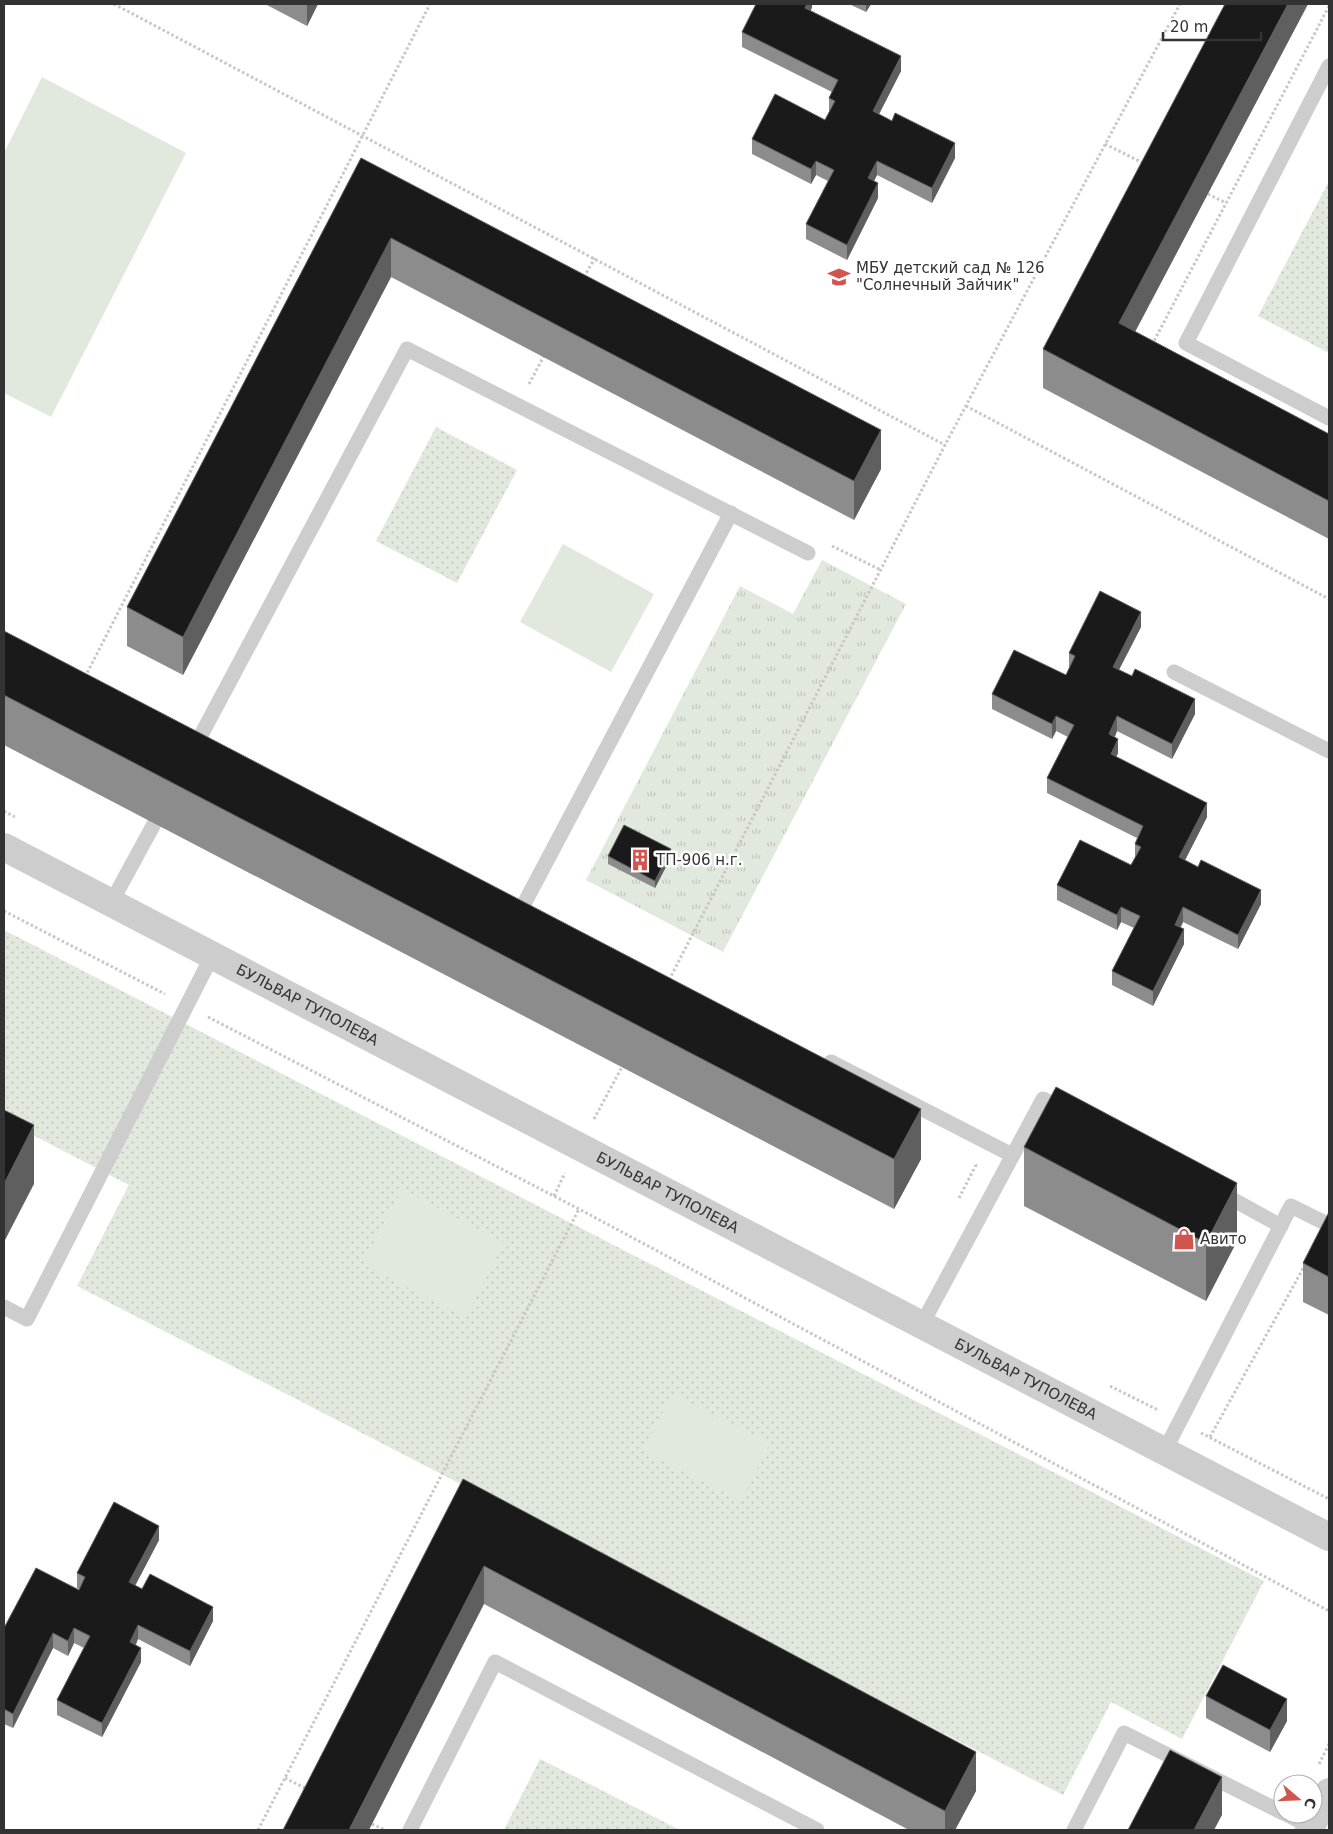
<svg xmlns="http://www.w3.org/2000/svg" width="1333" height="1834" font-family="'DejaVu Sans',sans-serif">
<defs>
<pattern id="grass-tufts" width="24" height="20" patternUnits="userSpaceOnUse" patternTransform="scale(1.25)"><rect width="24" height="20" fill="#e1e8dd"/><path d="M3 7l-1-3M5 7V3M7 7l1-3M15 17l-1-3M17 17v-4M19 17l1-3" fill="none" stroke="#c2c7be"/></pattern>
<pattern id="park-dots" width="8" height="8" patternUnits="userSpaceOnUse" patternTransform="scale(1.25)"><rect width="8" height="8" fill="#e1e8dd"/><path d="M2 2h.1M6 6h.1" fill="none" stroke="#c2c7be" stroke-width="1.8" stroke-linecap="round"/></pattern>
</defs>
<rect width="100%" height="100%" fill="#fff"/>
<path fill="url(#grass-tufts)" d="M822 560 906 604 723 952 586 880 740 586 793 614Z"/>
<g fill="url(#park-dots)">
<path d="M1329 181V353L1258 316Z"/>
<path d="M436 427 517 470 457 583 376 541Z"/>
<path d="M4 930 1264 1581 1182 1739 1111 1702 1063 1795 77 1286 129 1185 4 1120Z"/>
<path d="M540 1759 680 1830H504Z"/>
</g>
<g fill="#e1e8dd">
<path d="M42 77 186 153 51 417 4 393V153Z"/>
<path d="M563 544 654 594 611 672 520 622Z"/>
<path d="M402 1189 504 1243 465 1318 363 1264Z"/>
<path d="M672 1394 770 1443 741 1501 643 1451Z"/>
</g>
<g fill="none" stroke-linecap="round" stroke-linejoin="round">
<g stroke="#c7c7c7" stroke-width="3" stroke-dasharray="2.5 2.5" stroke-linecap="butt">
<path d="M114 4 945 445"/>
<path d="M1105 144 1143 163"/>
<path d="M1208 194 1226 203"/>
<path d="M584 277 595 258"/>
<path d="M1152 345 1329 6"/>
<path d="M529 384 545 354"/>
<path d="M966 406 1329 599"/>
<path d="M832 546 881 570"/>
<path d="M85 677 430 4"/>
<path d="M4 811 15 817"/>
<path d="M4 911 165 994"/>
<path d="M669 980 945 445 1180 4"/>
<path d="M208 1017 579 1209 1329 1611"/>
<path d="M594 1119 622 1067"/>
<path d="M554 1196 565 1173"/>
<path d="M959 1198 976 1165 975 1164"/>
<path d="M1110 1386 1158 1410"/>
<path d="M1201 1433 1329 1499"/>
<path d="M1210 1437 1305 1265"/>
<path d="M1319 1764 1329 1744"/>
<path d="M285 1778 307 1789"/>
<path d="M372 1824 385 1830"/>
<path d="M258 1830 579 1209"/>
</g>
<g stroke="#cdcdcd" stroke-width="15">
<path d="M1329 66 1186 343 1329 418"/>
<path d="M1174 672 1329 751"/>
<path d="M192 752 407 349 808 553"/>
<path d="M111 903 154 824"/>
<path d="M524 904 731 513"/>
<path d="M831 1062 1012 1155"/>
<path d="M1221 1193 1281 1226"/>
<path d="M4 1307 27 1319 212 956"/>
<path d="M921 1326 1043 1099 1066 1111"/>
<path d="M1164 1452 1291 1206 1329 1225"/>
<path d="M1286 1814 1311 1827"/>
<path d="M410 1830 495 1662 817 1830"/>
<path d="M1074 1830 1124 1733 1283 1813"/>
</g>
<g stroke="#cdcdcd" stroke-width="28">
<path id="s1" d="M4 847 1329 1537"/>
<path d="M1309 1830 1329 1792"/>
</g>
</g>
<g fill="#8c8c8c">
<path d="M265 4H318L307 26Z"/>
<path d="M812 4V7L811 11 901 71 879 114 955 158 932 203 877 175 874 181 878 198 847 260 806 239V224L828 181 816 175 811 184 752 154V139L825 120 829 112V98L832 92 742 47V32Z"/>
<path d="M849 4H871L866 12Z"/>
<path d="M1308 4 1135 332 1329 434V539L1043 388V349Z"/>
<path d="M361 158 881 469 854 520 391 277 183 675 127 646V607Z"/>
<path d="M1141 627 1119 670 1195 714 1172 759 1117 731 1115 737 1118 753 1116 757 1207 817 1185 860 1261 904 1238 949 1183 922 1180 928 1184 944 1153 1006 1112 985V971L1134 928 1121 922 1117 930 1057 900V885L1131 865 1135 859V844L1137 838 1047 793V778L1068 737 1056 731 1052 739 992 709V694L1066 675 1069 668V653Z"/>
<path d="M4 631 921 1159 894 1209 4 745Z"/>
<path d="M608 856 671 857 655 888 608 864Z"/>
<path d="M1024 1147 1237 1241 1206 1301 1024 1206Z"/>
<path d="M1329 1212V1315L1303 1302V1263Z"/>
<path d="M463 1479 976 1791 955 1830H909L484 1604Z"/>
<path d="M159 1540 135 1586 213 1621 190 1666 138 1639 136 1645 141 1662 102 1737 57 1715V1700L84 1648 74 1643 68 1656 53 1648 13 1728 4 1724V1628L79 1590V1589L77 1588V1573Z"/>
<path d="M1206 1696 1287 1721 1270 1752 1206 1718Z"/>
</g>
<g fill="#5f5f5f">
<path d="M307 4H318L307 26Z"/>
<path d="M807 4H812V7L805 22V8Z"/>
<path d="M866 4H871L866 12Z"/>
<path d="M1288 4H1308L1119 362V323Z"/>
<path d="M901 56V71L873 126V111Z"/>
<path d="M955 143V158L932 203V188Z"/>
<path d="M816 161V175L811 184V169Z"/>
<path d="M877 161V175L868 193V178Z"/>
<path d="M878 183V198L847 260V245Z"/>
<path d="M391 238V277L183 675V637Z"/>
<path d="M881 430V469L854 520V481Z"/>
<path d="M1141 612V627L1113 681V667Z"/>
<path d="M1195 699V714L1172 759V744Z"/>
<path d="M1056 716V731L1052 739V724Z"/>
<path d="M1117 716V731L1109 749V734Z"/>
<path d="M1118 739V753L1111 769V754Z"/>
<path d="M1207 803V817L1179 872V857Z"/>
<path d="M671 849V857L655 888V881Z"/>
<path d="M1261 890V904L1238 949V935Z"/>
<path d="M1121 907V922L1117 930V915Z"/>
<path d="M1183 907V922L1175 940V925Z"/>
<path d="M1184 929V944L1153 1006V991Z"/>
<path d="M921 1109V1159L894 1209V1159Z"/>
<path d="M34 1125V1184L4 1242V1184Z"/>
<path d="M1237 1183V1241L1206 1301V1243Z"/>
<path d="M159 1526V1540L129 1597V1582Z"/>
<path d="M484 1566V1604L369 1830H349Z"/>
<path d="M213 1607V1621L190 1666V1651Z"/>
<path d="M138 1625V1639L130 1656V1642Z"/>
<path d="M74 1628V1643L68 1656V1641Z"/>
<path d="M53 1633V1648L13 1728V1714Z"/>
<path d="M141 1648V1662L102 1737V1723Z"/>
<path d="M1287 1699V1721L1270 1752V1730Z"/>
<path d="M976 1752V1791L955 1830H945V1811Z"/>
<path d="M1222 1777V1815L1214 1830H1194Z"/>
</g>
<g fill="#1a1a1a" stroke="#5f5f5f">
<path d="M756 4H807L805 8 901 56 873 111 892 121 895 113 955 143 932 188 877 161 868 178 878 183 847 245 806 224 834 170 816 161 811 169 752 139 775 94 825 120 835 101 829 98 838 80 742 32Z"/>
<path d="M1225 4H1288L1119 323 1329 434V501L1043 349Z"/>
<path d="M361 158 881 430 854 481 391 238 183 637 127 607Z"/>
<path d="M1100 591 1141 612 1113 667 1132 676 1135 669 1195 699 1172 744 1117 716 1109 734 1118 739 1111 754 1207 803 1179 857 1198 867 1201 860 1261 890 1238 935 1183 907 1175 925 1184 929 1153 991 1112 971 1140 916 1121 907 1117 915 1057 885 1080 840 1131 865 1141 847 1135 844 1143 826 1047 778 1074 725 1056 716 1052 724 992 694 1014 650 1066 675 1075 656 1069 653Z"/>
<path d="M4 631 921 1109 894 1159 4 695Z"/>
<path d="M624 825 671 849 655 881 608 856Z"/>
<path d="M1056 1087 1237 1183 1206 1243 1024 1147Z"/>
<path d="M4 1110 34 1125 4 1184Z"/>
<path d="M1329 1212V1277L1303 1263Z"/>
<path d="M463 1479 976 1752 945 1811 484 1566 349 1830H283Z"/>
<path d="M114 1502 159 1526 129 1582 142 1589 150 1574 213 1607 190 1651 138 1625 130 1642 141 1648 102 1723 57 1700 90 1636 74 1628 68 1641 53 1633 13 1714 4 1709V1628L36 1568 79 1590 85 1577 77 1573Z"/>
<path d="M1223 1665 1287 1699 1270 1730 1206 1696Z"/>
<path d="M1170 1750 1222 1777 1194 1830H1128Z"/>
</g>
<defs>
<g id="school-bare" transform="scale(1.725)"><path d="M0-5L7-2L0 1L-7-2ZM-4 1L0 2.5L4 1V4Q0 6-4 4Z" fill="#d1554e" stroke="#fff" stroke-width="2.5" paint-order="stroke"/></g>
<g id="building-bare" transform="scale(1.725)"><path d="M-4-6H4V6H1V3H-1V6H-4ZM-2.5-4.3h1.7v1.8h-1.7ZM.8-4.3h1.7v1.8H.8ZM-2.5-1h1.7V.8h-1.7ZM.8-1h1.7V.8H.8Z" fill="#d1554e" stroke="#fff" stroke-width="2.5" paint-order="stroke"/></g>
<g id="shop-bare" transform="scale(1.725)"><path d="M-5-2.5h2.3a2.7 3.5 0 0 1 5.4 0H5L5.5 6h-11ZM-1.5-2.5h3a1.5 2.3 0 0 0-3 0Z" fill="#d1554e" stroke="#fff" stroke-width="2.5" paint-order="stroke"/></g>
</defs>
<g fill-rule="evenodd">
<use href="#school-bare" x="839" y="277"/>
<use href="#building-bare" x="640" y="860"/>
<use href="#shop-bare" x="1184" y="1239"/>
</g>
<g text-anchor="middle" stroke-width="5" stroke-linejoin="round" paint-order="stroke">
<g font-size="15" fill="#333" stroke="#fff" text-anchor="start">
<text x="856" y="273">МБУ детский сад № 126<tspan x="856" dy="17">"Cолнечный Зайчик"</tspan></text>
<text x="656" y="865">ТП-906 н.г.</text>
<text x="1200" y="1244">Авито</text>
</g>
<g font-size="15" fill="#333" stroke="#fff">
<text dy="5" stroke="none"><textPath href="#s1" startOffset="342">БУЛЬВАР ТУПОЛЕВА</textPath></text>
<text dy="5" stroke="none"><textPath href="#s1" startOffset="748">БУЛЬВАР ТУПОЛЕВА</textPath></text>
<text dy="5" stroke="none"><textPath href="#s1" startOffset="1152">БУЛЬВАР ТУПОЛЕВА</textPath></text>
</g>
</g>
<rect width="1333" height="1834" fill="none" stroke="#333333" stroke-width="10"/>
<g transform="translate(1298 1799) rotate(109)"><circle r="24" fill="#ffffff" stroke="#adadad"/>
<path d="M0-4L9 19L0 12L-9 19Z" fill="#d1554e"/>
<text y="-8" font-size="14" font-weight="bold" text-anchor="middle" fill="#333333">С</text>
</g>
<path d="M1163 32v8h98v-8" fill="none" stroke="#333333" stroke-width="2.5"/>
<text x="1170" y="32" font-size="15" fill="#333333" stroke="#ffffff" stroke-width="4" paint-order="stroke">20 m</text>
</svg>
